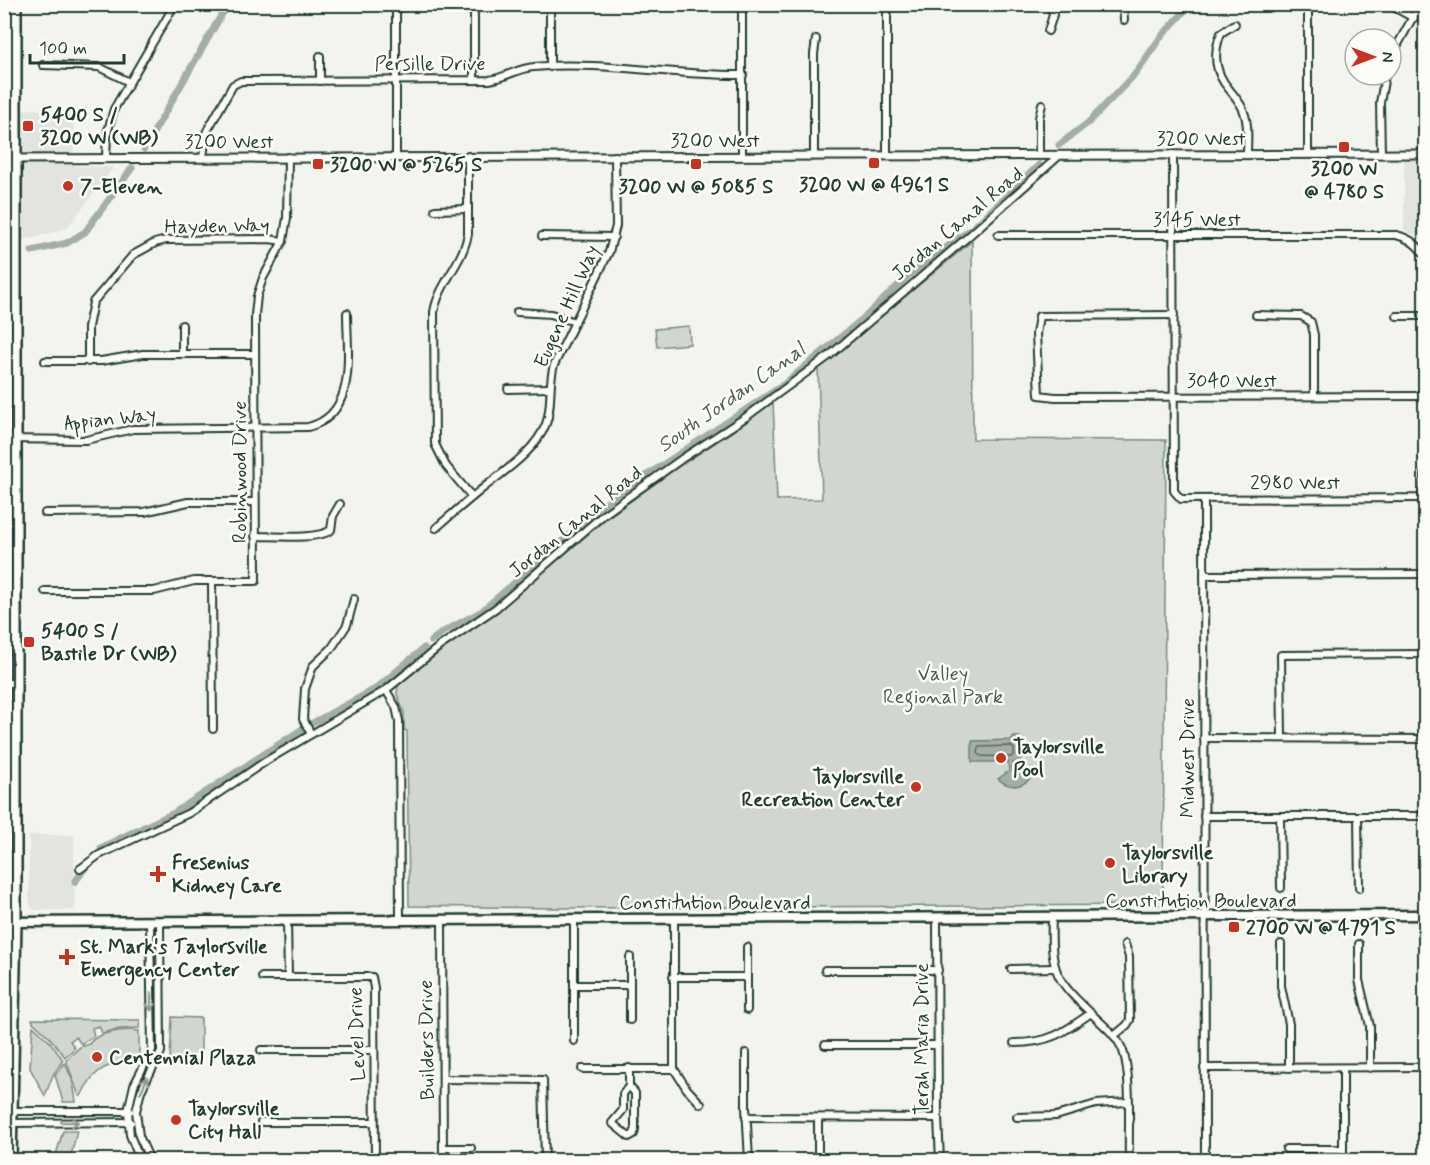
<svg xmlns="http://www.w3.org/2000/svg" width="1430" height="1165" font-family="Mynerve,sans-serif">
<rect width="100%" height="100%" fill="#f4f4ef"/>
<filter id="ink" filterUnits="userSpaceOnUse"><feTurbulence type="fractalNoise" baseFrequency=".0167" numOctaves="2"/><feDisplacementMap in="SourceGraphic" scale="12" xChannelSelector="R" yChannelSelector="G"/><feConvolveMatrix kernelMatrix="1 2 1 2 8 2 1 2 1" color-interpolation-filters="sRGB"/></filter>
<g filter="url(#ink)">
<g fill="#e2e5df">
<path d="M5 109 74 110 73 166 114 167 67 228 31 239 5 238Z"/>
<path d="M1404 159H1425V243L1415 235 1404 230Z"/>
<path d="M29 835H74L75 910H35L31 908 29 900Z"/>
</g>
<g fill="#d1d6d1" stroke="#788a82" stroke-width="1.5">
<path d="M972 241 973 439 1166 440 1163 905 560 908 409 906 407 731 404 730V713L397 694 398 684 440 651 497 612 606 519 681 465 739 427 773 400 777 500 822 499 818 369Z"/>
<path d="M689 326 690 344 657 347 655 329Z"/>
<path d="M172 1017 201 1018V1065H195L194 1060H170Z"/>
<path d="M32 1019 140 1020 139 1028 120 1029 102 1033 99 1026 92 1028 94 1036 81 1044 76 1037 70 1041 75 1048 65 1057 50 1038 33 1022Z"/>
<path d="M33 1026 50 1042 63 1060 53 1075 45 1096 30 1068Z"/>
<path d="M129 1030 139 1031V1061C109 1063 94 1067 81 1096H79L66 1060 80 1047 89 1044C96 1033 116 1031 129 1030Z"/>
<path d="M65 1063 72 1079 73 1088H74L76 1102H63L55 1075Z"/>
<path d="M63 1131H77L70 1160H57L55 1158Z"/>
</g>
<path fill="#a3aea7" stroke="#6e8179" stroke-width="1.5" d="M1013 737H1020V762L1012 763H1020V769L1012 768V771H1021L1030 779C1020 788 1009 788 998 779L1009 771 1008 762H972V741L1013 740Z"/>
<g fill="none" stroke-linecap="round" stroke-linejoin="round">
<path stroke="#546a62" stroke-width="1.5" d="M979 747 1011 746 1014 749V754L1011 757 981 756 978 754Z"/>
<g stroke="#a3aea7" stroke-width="7">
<path d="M1059 145 1089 122 1136 73 1160 38 1191 4"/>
<path d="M144 149 222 14 229 4"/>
<path d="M32 251 67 243 85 232 132 168"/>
<path d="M431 641 443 632 482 611 610 500 783 385 866 316 908 276 975 226 1039 165"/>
<path d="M309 725 377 688 424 648"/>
<path d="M177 811 304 728"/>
<path d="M142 828 174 813"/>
<path d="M101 848 137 830"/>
<path d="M75 882 85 868"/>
</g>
<g stroke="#1f3d34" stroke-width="10">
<g id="minor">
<path d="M162 4 172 9"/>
<path d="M474 4V80"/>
<path d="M550 4V67"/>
<path d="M742 4V156"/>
<path d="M1123 4 1124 20"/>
<path d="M1308 4V154"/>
<path d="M1388 4 1414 18"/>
<path d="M1235 24 1221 33C1213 53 1214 72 1229 89 1235 97 1241 103 1244 112 1249 125 1247 141 1247 154"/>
<path d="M1048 31 1053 15 1051 4"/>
<path d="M1391 57 1420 4"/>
<path d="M43 65 99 67 129 82"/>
<path d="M320 81V56"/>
<path d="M1173 154 1174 491 1181 499 1420 498 1424 494 1426 462"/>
<path d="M1381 154 1380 103 1385 75"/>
<path d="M887 155V4"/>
<path d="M1039 155V118L1042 104"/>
<path d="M468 156V234C463 263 439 283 434 312L435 444 446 466 472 497"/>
<path d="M814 156V54L816 39"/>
<path d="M396 157V4"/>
<path d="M106 158 107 134 114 109 175 4"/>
<path d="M203 158 206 133 233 85 241 81 489 80C505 78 518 68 534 67 604 61 673 76 743 75"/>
<path d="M435 210 468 209"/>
<path d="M998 235H1396C1410 238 1419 245 1426 258"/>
<path d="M542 236 614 237"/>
<path d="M517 312 551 314 575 322"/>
<path d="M1174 315 1039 316 1036 334 1039 395 1055 397 1426 396"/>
<path d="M1256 315 1301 316 1311 322 1314 335V396"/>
<path d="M1397 316H1426"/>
<path d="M182 354V325"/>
<path d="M45 361H101L143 354H255"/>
<path d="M88 362V327L93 302 133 255 155 243 166 240 269 239 283 241"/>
<path d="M508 389 550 388"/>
<path d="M4 439 86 440 133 429 308 427C358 415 347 352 347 313"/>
<path d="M1204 499 1205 1160"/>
<path d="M45 513 144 512 188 502H255"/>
<path d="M436 528C451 515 466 502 482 489 504 471 535 452 546 424 553 405 548 384 554 365L609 252 616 226 615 156"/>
<path d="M255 536C273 536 318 540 331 530L333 516 340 504"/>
<path d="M1204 575 1426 574"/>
<path d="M212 581 213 729"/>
<path d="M45 591H154L194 581H256L255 315 257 296 263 278 283 241 287 218 288 157"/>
<path d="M4 683H17"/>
<path d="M386 690 396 707 399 721 400 920"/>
<path d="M311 734 303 719 305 689 313 666 331 649 347 625 354 599"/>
<path d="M1204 738 1426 739"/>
<path d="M1282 738 1281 655 1426 654"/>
<path d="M1204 816H1426"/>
<path d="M1280 816 1281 888"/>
<path d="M1358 816 1359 888"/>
<path d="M4 820H17"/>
<path d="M80 869 99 855 189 813 266 761 386 690 440 646 496 608 603 515 683 458 746 417 829 356 970 235 1060 155"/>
<path d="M1052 917C1050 975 1056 980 1097 1019 1108 1029 1118 1038 1123 1051 1132 1076 1128 1132 1129 1160"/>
<path d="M937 918 938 1118 940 1160"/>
<path d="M574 919V1041"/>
<path d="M674 919V1069L687 1089 701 1104"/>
<path d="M442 920 443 1160"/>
<path d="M287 921 288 977"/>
<path d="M1281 944V986L1289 1024V1068"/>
<path d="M1359 944V980L1370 1026V1068"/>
<path d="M747 947V1010"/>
<path d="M630 957V1020"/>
<path d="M1011 969 1054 968"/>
<path d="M825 970H938"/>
<path d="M262 977H372L374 988 375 1160"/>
<path d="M673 977H747"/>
<path d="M575 985H630"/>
<path d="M1114 1036 1127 1025 1130 1020 1129 957 1125 944"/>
<path d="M1014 1043C1049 1043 1063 1033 1091 1013"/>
<path d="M825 1045H938"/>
<path d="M261 1050H374"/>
<path d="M746 1053V1107L749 1160"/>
<path d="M629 1068V1086L635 1093V1130L634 1134 629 1137 612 1123 623 1110V1094L629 1086"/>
<path d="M1204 1068 1426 1067"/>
<path d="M582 1069H674"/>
<path d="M443 1079 543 1080 545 1160"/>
<path d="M12 1111H130"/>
<path d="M746 1117 938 1118"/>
<path d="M1017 1117 1056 1116 1096 1104 1128 1102"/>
<path d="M818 1118V1160"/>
<path d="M261 1122H374"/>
<path d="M11 1123 131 1122"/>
<path d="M443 1148H471"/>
<path d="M1286 1149H1343"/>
<path d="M140 1160 130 1135 128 1111 134 1085 152 1050 150 923"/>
<path d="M150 1160 139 1136 136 1111 141 1091 161 1052 160 923"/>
<path d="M1343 1160V1068"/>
</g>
</g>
<g stroke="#1f3d34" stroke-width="11">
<path id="tertiary" d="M4 159 1426 154"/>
</g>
<g stroke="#1f3d34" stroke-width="13">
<path id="secondary" d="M4 922 1426 915"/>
</g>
<g stroke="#1f3d34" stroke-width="14">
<path id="primary" d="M11 1160 16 922V4"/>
</g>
<use href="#minor" stroke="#fdfcf7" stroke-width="6"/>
<use href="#tertiary" stroke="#fdfcf7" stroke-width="7"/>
<use href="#secondary" stroke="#fdfcf7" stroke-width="8"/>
<use href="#primary" stroke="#fdfcf7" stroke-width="9"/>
</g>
<defs><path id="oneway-shaft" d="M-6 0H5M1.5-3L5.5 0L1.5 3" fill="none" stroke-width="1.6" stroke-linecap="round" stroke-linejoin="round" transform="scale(1.5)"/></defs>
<g stroke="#8e9c96">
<use href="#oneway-shaft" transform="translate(151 1002) rotate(90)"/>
<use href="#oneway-shaft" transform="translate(144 1085) rotate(-65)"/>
<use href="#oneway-shaft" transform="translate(70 1122)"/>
</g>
</g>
<g fill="#c8321e" stroke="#fdfcf7" stroke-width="2">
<rect x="22" y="120" width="12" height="12" rx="3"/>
<rect x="1338" y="141" width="12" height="12" rx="3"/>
<rect x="868" y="157" width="12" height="12" rx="3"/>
<rect x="312" y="158" width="12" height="12" rx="3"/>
<rect x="690" y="158" width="12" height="12" rx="3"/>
<circle cx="68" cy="186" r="6"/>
<rect x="23" y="636" width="12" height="12" rx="3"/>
<circle cx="1001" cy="758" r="6"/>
<circle cx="916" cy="787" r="6"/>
<circle cx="1110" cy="863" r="6"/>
<path d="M155 865h6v6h6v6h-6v6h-6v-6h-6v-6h6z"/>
<rect x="1228" y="921" width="12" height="12" rx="3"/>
<path d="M64 948h6v6h6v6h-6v6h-6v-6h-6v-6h6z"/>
<circle cx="97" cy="1057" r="6"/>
<circle cx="176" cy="1120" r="6"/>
</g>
<g text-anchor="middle" stroke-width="5" stroke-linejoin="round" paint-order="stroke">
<g font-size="20" fill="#1f3d34" stroke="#fdfcf7">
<text x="430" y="70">Persille Drive</text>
<text x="1201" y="145">3200 West</text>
<text x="715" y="147">3200 West</text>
<text x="229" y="148">3200 West</text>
<text x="1197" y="226">3145 West</text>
<text transform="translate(957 223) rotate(-40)" y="7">Jordan Canal Road</text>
<text transform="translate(217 225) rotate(-1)" y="7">Hayden Way</text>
<text transform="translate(566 306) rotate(-66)" y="7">Eugene Hill Way</text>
<text x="1232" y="387">3040 West</text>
<text transform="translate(110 418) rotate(-6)" y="7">Appian Way</text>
<text transform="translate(239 472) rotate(-90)" y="7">Robinwood Drive</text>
<text x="1295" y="489">2980 West</text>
<text transform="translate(575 521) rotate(-39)" y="7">Jordan Canal Road</text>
<text transform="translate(1187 758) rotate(-90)" y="7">Midwest Drive</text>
<text x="1201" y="907">Constitution Boulevard</text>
<text x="715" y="909">Constitution Boulevard</text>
<text transform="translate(356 1034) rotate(-92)" y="7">Level Drive</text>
<text transform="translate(921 1039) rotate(-90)" y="7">Terah Maria Drive</text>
<text transform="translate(426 1040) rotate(-91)" y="7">Builders Drive</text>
</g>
<g font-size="20" font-weight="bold" fill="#1f3d34" stroke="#fdfcf7" text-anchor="start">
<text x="40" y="121">5400 S /<tspan x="40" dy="23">3200 W (WB)</tspan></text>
<text x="330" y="171">3200 W @ 5265 S</text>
<text x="1344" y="175" text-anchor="middle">3200 W<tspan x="1344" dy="23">@ 4780 S</tspan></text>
<text x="874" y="191" text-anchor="middle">3200 W @ 4961 S</text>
<text x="80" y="193">7-Eleven</text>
<text x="696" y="193" text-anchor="middle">3200 W @ 5085 S</text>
<text x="41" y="637">5400 S /<tspan x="41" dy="23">Bastile Dr (WB)</tspan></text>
<text x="1013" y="753">Taylorsville<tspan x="1013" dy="23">Pool</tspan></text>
<text x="904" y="783" text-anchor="end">Taylorsville<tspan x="904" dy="23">Recreation Center</tspan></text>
<text x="1122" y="859">Taylorsville<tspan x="1122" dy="23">Library</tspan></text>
<text x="172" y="869">Fresenius<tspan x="172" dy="23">Kidney Care</tspan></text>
<text x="1246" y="934">2700 W @ 4791 S</text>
<text x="80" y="953">St. Mark's Taylorsville<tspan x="80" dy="23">Emergency Center</tspan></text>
<text x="109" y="1064">Centennial Plaza</text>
<text x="188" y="1115">Taylorsville<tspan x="188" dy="23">City Hall</tspan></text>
</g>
<g font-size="20" fill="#435c53" stroke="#fdfcf7">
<text x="943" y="680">Valley<tspan x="943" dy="23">Regional Park</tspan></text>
</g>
<g font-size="21" font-style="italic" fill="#475f56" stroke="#fdfcf7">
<text transform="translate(731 397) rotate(-35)" y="7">South Jordan Canal</text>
</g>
</g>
<rect width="1430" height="1165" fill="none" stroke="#fdfcf7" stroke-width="24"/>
<rect x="12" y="12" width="1406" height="1141" fill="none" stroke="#1f3d34" stroke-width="2" filter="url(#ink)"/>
<g transform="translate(1373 57) rotate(90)"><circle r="28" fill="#fdfcf7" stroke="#a4b0a9" stroke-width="1.5"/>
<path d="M0-4.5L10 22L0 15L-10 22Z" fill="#c8321e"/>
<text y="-9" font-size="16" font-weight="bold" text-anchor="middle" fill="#1f3d34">N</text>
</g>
<path d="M30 54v9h94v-9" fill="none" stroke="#1f3d34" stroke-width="3"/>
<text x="39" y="54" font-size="18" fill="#1f3d34" stroke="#fdfcf7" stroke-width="4.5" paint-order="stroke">100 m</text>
</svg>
